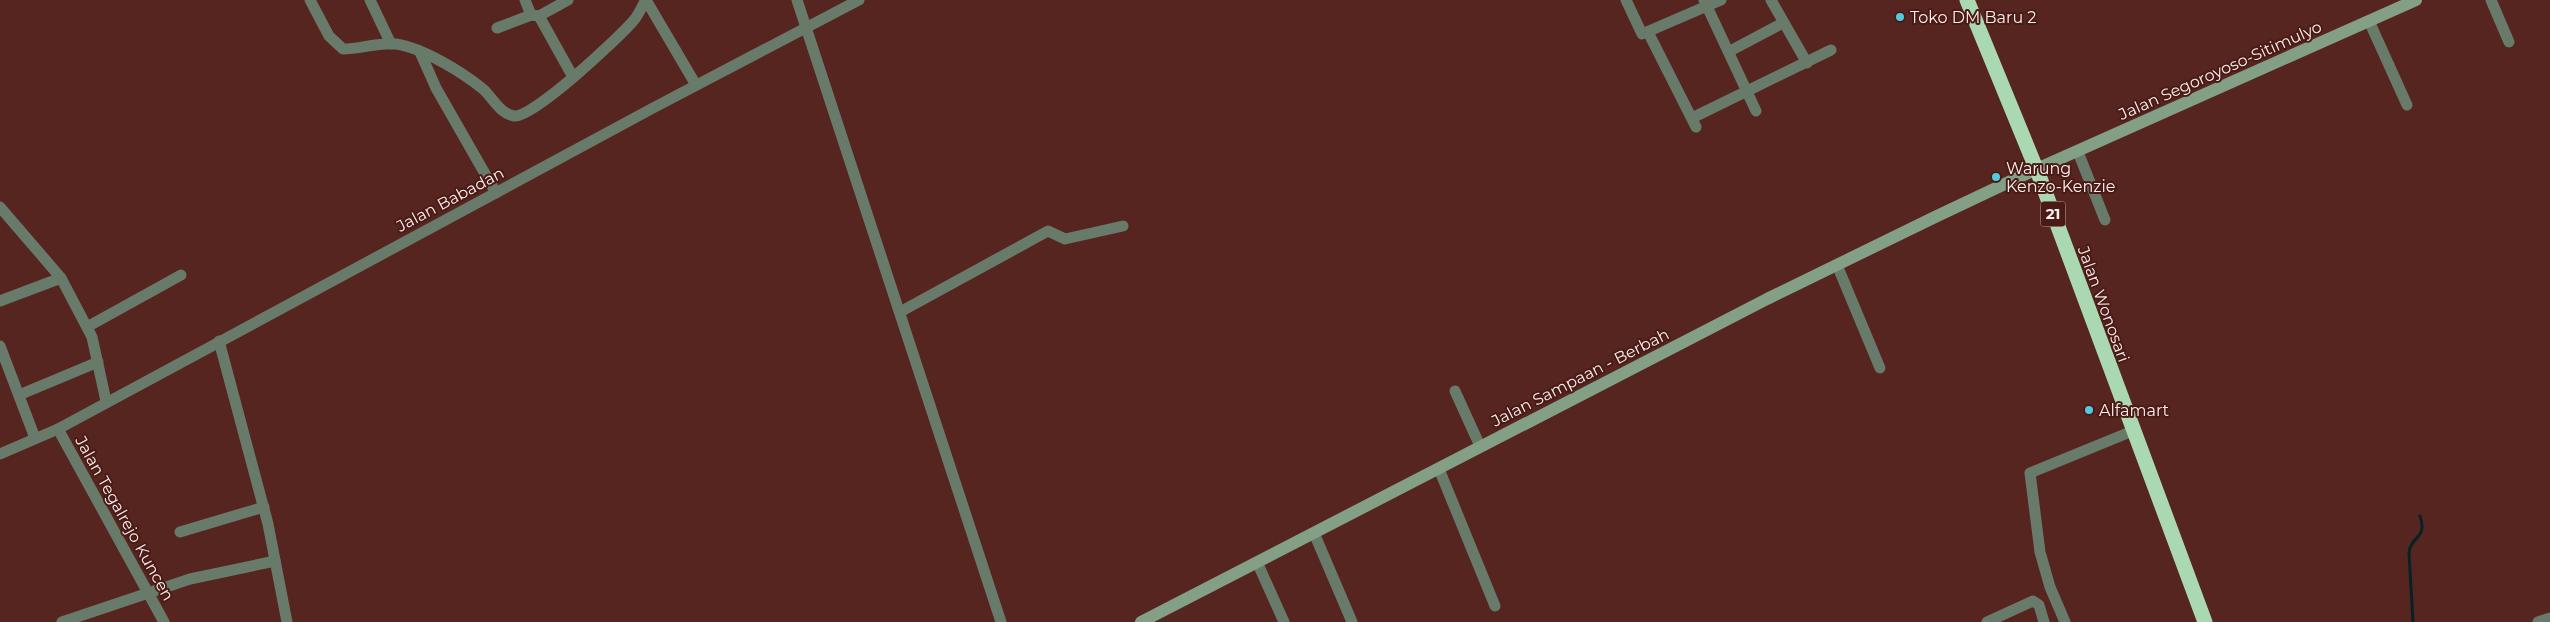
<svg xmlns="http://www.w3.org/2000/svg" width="2550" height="622" font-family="Montserrat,sans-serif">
<rect width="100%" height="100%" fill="#56251f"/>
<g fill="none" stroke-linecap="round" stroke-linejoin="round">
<path stroke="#072226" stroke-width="3" d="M2413 622 2409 553C2410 536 2428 539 2420 516"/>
<g stroke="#687a6a" stroke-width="11">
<path d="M310 0 329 36 343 49C360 49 379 42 396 44 423 48 462 72 483 89 493 98 500 114 514 116 532 119 620 37 634 20 639 14 642 6 646 0"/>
<path d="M370 0 391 44"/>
<path d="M525 0 531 15"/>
<path d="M646 0 696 85"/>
<path d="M797 0 1001 622"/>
<path d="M1626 0 1642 34 1721 0"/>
<path d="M1704 0 1756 111"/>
<path d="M1771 0 1807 63"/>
<path d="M2491 0 2509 42"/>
<path d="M539 16 573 77"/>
<path d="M2369 21 2407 105"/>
<path d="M497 28 531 15 539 16 568 0"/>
<path d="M1648 32 1696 127"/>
<path d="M1730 51 1783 23"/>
<path d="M420 52 436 88 496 193"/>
<path d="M1692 118 1831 50"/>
<path d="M2078 152 2105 220"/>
<path d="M0 207 61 278"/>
<path d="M1837 265 1880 368"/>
<path d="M0 301 61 278 92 337 106 401"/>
<path d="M900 312 1048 231 1065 239 1123 226"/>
<path d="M87 327 181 275"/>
<path d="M219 341 268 524 287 622"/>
<path d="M0 346 35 438"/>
<path d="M1455 391 1480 446"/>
<path d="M19 395 98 362"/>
<path d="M58 429 164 622"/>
<path d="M0 454 58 429 653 108 859 0"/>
<path d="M1439 469 1495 606"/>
<path d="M180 532 264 507"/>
<path d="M1314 533 1352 622"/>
<path d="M1257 562 1284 622"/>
<path d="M62 622 190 579 275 561"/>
<path d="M1987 622 2033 601 2039 605 2044 622"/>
<path d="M2065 622 2050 587 2040 552 2030 473 2135 430"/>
<path d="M2538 622 2550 618"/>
</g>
<path stroke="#83a087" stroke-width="12" d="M1141 622 1767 299 1935 217 2030 172 2416 0"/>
<path stroke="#aad8b1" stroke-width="15" d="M1967 0 2040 178 2205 622"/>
</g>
<g fill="#53cadc" stroke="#4a1b16" stroke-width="2">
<circle cx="1900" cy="17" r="5"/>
<circle cx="1996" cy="177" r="5"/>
<circle cx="2089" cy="410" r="5"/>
</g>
<g text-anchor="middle" stroke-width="4" stroke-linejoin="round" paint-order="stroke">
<rect fill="#4a1b16" stroke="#c7afac" stroke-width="1" x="2040.5" y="201.5" width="25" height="25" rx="4"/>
<g font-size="15" font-weight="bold" fill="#fceeec">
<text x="2053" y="219">21</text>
</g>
<g font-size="16" fill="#fceeec" stroke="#4a1b16" text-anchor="start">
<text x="1910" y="23">Toko DM Baru 2</text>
<text x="2006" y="174">Warung<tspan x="2006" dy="18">Kenzo-Kenzie</tspan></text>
<text x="2099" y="416">Alfamart</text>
</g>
<g font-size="16" fill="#fceeec" stroke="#4a1b16">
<text transform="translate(2220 70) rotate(-24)" y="6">Jalan Segoroyoso-Sitimulyo</text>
<text transform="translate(450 199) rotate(-28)" y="6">Jalan Babadan</text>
<text transform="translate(2104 304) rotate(70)" y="6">Jalan Wonosari</text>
<text transform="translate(1580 377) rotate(-27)" y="6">Jalan Sampaan - Berbah</text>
<text transform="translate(125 518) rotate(61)" y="6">Jalan Tegalrejo Kuncen</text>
</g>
</g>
</svg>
